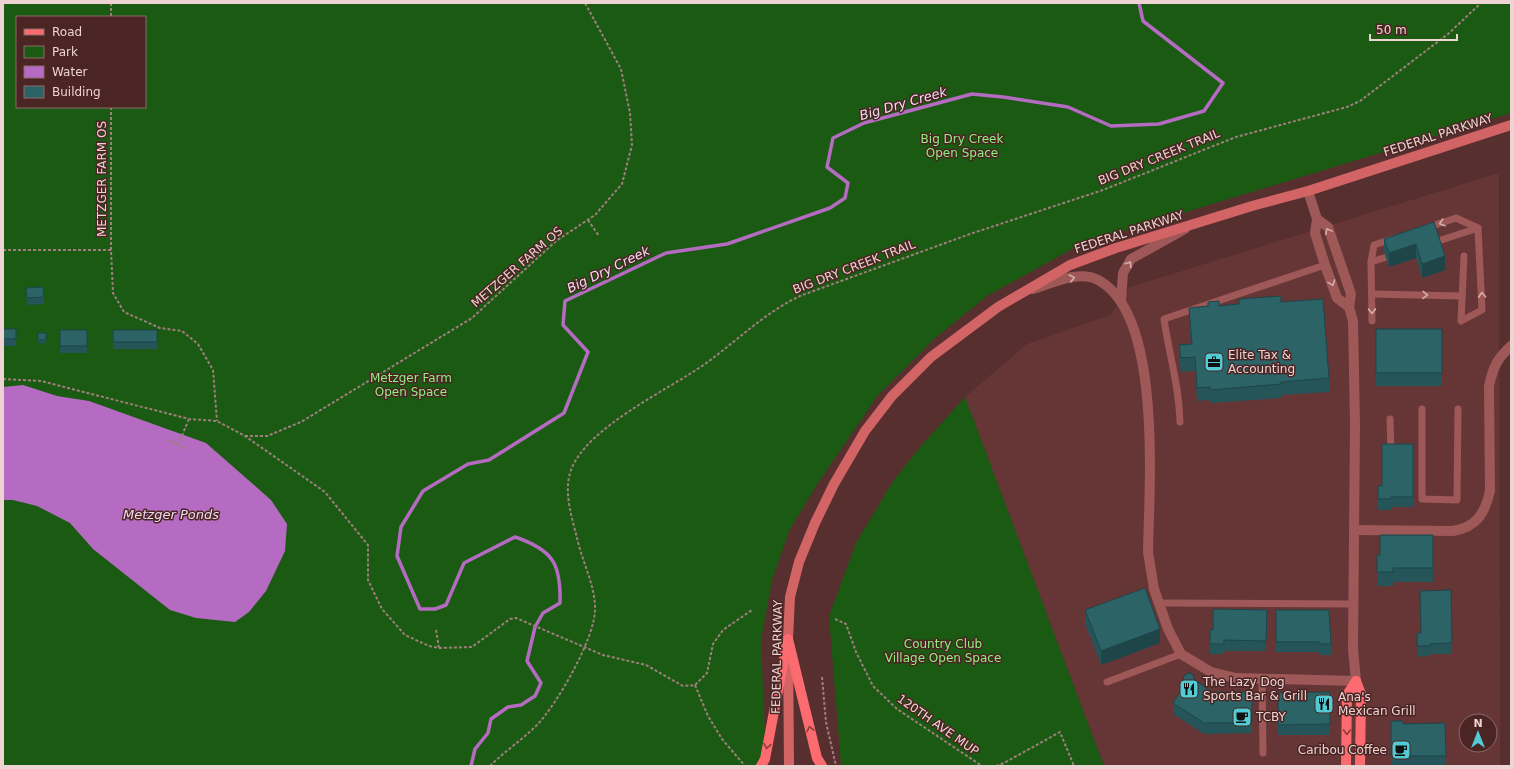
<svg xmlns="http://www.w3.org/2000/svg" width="1514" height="769" font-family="'DejaVu Sans',sans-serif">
<rect width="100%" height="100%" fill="#572f2e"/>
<path fill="#663636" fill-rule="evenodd" d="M1499 173 1500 766H1104L965 397 1027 344 1110 315 1130 287ZM1466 721H1490V745H1466Z"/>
<g fill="#1b5a12" fill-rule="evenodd">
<path d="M3 3H1511V113L1081 244 987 296 934 339 878 395 818 483 790 529 772 580 761 640 766 766H3ZM17 17H145V107H17Z"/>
<path d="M965 397 1104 766 841 765 829 616 856 543 893 481 921 446Z"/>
</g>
<path fill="#b46bc1" d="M23 385 57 396 89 401 206 443 271 500 287 524 285 551 266 591 249 612 235 622 196 618 170 610 93 549 70 523 37 506 13 500H3V387Z"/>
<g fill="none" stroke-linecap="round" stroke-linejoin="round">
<path stroke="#b46bc1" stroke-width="3.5" d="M471 766 475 749 488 733 491 719 508 707 521 705 535 696 541 683 527 661 535 627 543 613 560 603C561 565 554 550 515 537L464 563 446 605 435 609H420L397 556 401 527 423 491 468 464 489 460 564 413 588 352 563 325 565 301 666 253 727 244 830 208 845 198 848 183 827 167 833 138 864 123 972 94 1003 97 1068 107 1111 126 1159 124 1204 111 1223 83 1143 21 1139 3"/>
<g stroke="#a07e7d" stroke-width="2" stroke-dasharray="3 2" stroke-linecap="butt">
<path d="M111 3V17"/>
<path d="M111 107V250"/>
<path d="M588 220 599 236"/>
<path d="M3 250H111L113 293 124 312 160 328 182 331 198 344 213 370 217 421"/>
<path d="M3 379 41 381 189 419 217 421 245 436 325 492 368 545V580L382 609 405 635 429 646 439 648 472 647 510 619 516 618 603 655 646 665 683 686 695 685 707 673 713 644 723 630 752 610"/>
<path d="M245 436H267L301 422 472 318 556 241 595 215 622 184 632 145 630 113 621 69 585 3"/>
<path d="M168 440 187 449"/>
<path d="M178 445 189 419"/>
<path d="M835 619 846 624 856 652 873 686 897 709 982 766"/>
<path d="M436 630 439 648"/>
<path d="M822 677 826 722 836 766"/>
<path d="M695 685 708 716 722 739 745 766"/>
<path d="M490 766C505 751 522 740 537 725 557 704 596 637 595 608 595 585 582 561 577 538 572 517 563 492 571 470 587 427 668 390 705 364 737 341 764 313 800 296L970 234 1103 190 1236 137 1347 107 1360 101 1448 34 1481 3"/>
<path d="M996 766 1004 763 1060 732 1074 766"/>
</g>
<g stroke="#9e5857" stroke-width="7">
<path d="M1426 228 1456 218 1478 228"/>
<path d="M1432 243 1478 228 1482 310 1461 321 1464 256"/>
<path d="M1371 262 1374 245 1392 239"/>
<path d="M1372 294 1462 296"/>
<path d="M1372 321 1371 262 1393 255"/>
<path d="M1422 409V499L1457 500 1458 409"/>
<path d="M1390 419 1391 451"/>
<path d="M1180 422C1179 384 1169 355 1164 319L1325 265"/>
<path d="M1158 603 1353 604"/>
<path d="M1262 679 1263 753"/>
<path d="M1107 682 1181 654"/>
</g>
<g stroke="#9e5857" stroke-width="10">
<path d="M1308 191 1317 219 1315 233 1325 265 1337 298 1349 307"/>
<path d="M1033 289C1052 283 1079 270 1098 280 1163 314 1149 488 1148 552L1154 589 1168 629 1181 654 1211 672 1236 678 1356 681 1353 649 1355 423 1353 321 1349 307 1351 294 1328 227 1317 219"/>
<path d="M1121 301 1123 273 1131 259 1185 229"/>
<path d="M1355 530 1453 531C1477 527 1485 513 1490 491L1489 386C1493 367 1497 359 1511 346"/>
</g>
<path stroke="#d36465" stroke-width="10" d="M789 766 788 639 790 597 799 562 815 523 834 484 865 431 892 396 931 357 998 307 1070 265 1116 248 1252 206 1308 191 1511 125"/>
<g stroke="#fb6b6f" stroke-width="10">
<path d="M788 639 817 758 822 766"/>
<path d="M1356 681 1361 694 1360 766"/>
<path d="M761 766 765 759 787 643"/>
<path d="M1346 766 1347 695 1356 681"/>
</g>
</g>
<g fill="#255559">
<path d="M1434 222 1445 270 1422 278 1416 258 1389 267 1384 252V239Z"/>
<path d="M26 288 44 297V304L27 305Z"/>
<path d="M1239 299 1281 302 1329 378V392L1281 395V398L1211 403 1210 400 1197 401 1195 371 1181 372 1179 359V345L1191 344 1189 322V308L1239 304Z"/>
<rect x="3" y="329" width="13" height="17"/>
<rect x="1376" y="329" width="66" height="57"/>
<rect x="60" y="330" width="27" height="23"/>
<rect x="113" y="330" width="44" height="19"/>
<path d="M38 333H46V344L38 343Z"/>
<path d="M1413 444V507H1391V510H1378V486H1382Z"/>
<path d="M1433 535V582H1393V586H1377V555H1380Z"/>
<path d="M1451 590 1452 654H1430V656L1417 657V633H1421Z"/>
<path d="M1085 610 1160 643 1101 665 1085 623Z"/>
<path d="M1267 610 1266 651H1224V654H1210V630H1213Z"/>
<path d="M1276 610 1331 644V655H1320V652H1276Z"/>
<path d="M1183 677 1194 679 1212 692H1252V733L1204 734 1173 714V703L1183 687Z"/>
<path d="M1330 692V735H1278V693Z"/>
<path d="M1391 721 1403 724 1445 723 1446 766H1391Z"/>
</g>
<g fill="#1e4548">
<path d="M1416 244V258L1389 267V253Z"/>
<path d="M1445 256V270L1422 278V264Z"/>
<path d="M1160 629V643L1101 665V651Z"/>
</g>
<g fill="#2b6367" stroke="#1e4548">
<path d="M1434 222 1445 256 1422 264 1416 244 1389 253 1384 239Z"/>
<path d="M43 287 44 297 27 298 26 288Z"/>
<path d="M1281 296V302L1323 299 1329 378 1281 382V384L1211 390 1210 387 1197 388 1195 357 1181 358 1179 345 1192 344 1189 308 1208 306V302L1219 301V306L1239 304V299Z"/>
<rect x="3" y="329" width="13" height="10"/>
<rect x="1376" y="329" width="66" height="44"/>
<rect x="60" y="330" width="27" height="16"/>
<rect x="113" y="330" width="44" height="12"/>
<rect x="38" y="333" width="8" height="7"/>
<path d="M1382 444H1413V497H1391V499H1378V486H1382Z"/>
<path d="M1380 535H1433V568H1393V572H1377V555H1380Z"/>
<path d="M1145 588 1160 629 1101 651 1085 610Z"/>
<path d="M1451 590 1452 643 1430 644V646H1417V633H1421L1420 591Z"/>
<path d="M1213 609 1267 610 1266 641 1224 640V644H1210V630H1213Z"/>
<path d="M1276 610H1329L1331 644H1320V642H1276Z"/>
<path d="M1188 673 1193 674 1194 679 1212 692H1252V723H1204L1173 703 1186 682 1184 681 1183 677Z"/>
<path d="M1330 692V724L1278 725V693Z"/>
<path d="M1391 721H1403V724L1445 723 1446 756H1391Z"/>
</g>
<defs><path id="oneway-chevron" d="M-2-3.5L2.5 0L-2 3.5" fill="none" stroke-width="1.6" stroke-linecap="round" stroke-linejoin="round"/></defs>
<g stroke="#d5aeac">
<use href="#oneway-chevron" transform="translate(1442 223) rotate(162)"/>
<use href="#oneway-chevron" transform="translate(1328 231) rotate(-118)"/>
<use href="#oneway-chevron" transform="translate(1129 264) rotate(-56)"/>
<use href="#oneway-chevron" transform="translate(1072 278) rotate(-13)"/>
<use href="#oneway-chevron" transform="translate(1332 283) rotate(70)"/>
<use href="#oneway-chevron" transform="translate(1425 295) rotate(2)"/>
<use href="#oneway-chevron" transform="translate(1482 295) rotate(-93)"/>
<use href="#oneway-chevron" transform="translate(1372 311) rotate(89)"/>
</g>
<g stroke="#893e3e">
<use href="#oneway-chevron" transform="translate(810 729) rotate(-104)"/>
<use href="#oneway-chevron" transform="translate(1347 732) rotate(91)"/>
<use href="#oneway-chevron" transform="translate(767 746) rotate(101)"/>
</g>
<defs>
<g id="office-square" transform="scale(1)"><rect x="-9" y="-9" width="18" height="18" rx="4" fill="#51ccd4" stroke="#4b2524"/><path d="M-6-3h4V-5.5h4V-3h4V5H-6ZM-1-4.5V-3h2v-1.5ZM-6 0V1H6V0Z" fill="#111"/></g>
<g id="restaurant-square" transform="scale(1)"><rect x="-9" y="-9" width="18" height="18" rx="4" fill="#51ccd4" stroke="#4b2524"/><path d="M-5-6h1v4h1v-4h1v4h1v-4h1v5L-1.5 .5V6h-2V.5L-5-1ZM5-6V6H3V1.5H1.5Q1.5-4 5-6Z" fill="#111"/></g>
<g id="cafe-square" transform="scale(1)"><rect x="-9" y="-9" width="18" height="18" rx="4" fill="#51ccd4" stroke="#4b2524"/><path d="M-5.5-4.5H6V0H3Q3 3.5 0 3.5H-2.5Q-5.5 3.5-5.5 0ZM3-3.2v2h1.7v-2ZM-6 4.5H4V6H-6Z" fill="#111"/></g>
</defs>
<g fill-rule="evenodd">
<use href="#office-square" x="1214" y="362"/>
<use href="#restaurant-square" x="1189" y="689"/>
<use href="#restaurant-square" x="1324" y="704"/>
<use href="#cafe-square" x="1242" y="717"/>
<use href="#cafe-square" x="1401" y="750"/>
</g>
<g text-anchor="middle" stroke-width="3" stroke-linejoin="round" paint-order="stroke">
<g font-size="12" fill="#edd3d1" stroke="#4b2524">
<text transform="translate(1438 135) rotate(-18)" y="4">FEDERAL PARKWAY</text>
<text transform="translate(1159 157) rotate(-22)" y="4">BIG DRY CREEK TRAIL</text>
<text transform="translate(102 179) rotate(-90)" y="4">METZGER FARM OS</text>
<text transform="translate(1129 232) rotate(-18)" y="4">FEDERAL PARKWAY</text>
<text transform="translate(517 267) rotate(-41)" y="4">METZGER FARM OS</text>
<text transform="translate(854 267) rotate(-21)" y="4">BIG DRY CREEK TRAIL</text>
<text transform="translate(777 657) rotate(-89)" y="4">FEDERAL PARKWAY</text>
<text transform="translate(938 725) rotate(35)" y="4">120TH AVE MUP</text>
</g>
<g font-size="12" fill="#8df07f" stroke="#4b2524">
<text x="962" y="143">Big Dry Creek<tspan x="962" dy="14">Open Space</tspan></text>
<text x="411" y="382">Metzger Farm<tspan x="411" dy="14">Open Space</tspan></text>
<text x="943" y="648">Country Club<tspan x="943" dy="14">Village Open Space</tspan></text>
</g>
<g font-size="12" fill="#edd3d1" stroke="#4b2524" text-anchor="start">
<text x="1228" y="359">Elite Tax &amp;<tspan x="1228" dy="14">Accounting</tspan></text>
<text x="1203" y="686">The Lazy Dog<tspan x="1203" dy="14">Sports Bar &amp; Grill</tspan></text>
<text x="1338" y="701">Ana's<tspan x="1338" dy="14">Mexican Grill</tspan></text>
<text x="1256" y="721">TCBY</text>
<text x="1387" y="754" text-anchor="end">Caribou Coffee</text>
</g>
<g font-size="13" font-style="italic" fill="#eedcf1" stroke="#4b2524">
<text transform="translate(903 103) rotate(-16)" y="5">Big Dry Creek</text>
<text transform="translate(608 269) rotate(-26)" y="5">Big Dry Creek</text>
<text x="171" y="519">Metzger Ponds</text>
</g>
</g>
<rect width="1514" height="769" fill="none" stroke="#edd3d1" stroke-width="8"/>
<rect x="16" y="16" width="130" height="92" fill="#4b2524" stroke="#8c6b69"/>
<rect x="24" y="29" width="20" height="6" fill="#fb6b6f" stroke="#8c6b69"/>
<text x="52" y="36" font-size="12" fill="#edd3d1">Road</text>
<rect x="24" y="46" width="20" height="12" fill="#1b5a12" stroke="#8c6b69"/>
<text x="52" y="56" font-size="12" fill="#edd3d1">Park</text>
<rect x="24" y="66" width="20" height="12" fill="#b46bc1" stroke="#8c6b69"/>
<text x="52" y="76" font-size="12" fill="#edd3d1">Water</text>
<rect x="24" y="86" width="20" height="12" fill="#2b6367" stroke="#8c6b69"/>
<text x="52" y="96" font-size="12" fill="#edd3d1">Building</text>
<g transform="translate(1478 733)"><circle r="19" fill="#4b2524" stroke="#8c6b69"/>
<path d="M0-3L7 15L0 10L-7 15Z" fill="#51ccd4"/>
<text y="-6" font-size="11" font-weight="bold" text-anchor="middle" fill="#edd3d1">N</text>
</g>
<path d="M1370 34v6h87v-6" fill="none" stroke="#edd3d1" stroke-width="2"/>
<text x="1376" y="34" font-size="12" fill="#edd3d1" stroke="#4b2524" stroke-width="3" paint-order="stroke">50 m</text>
</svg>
